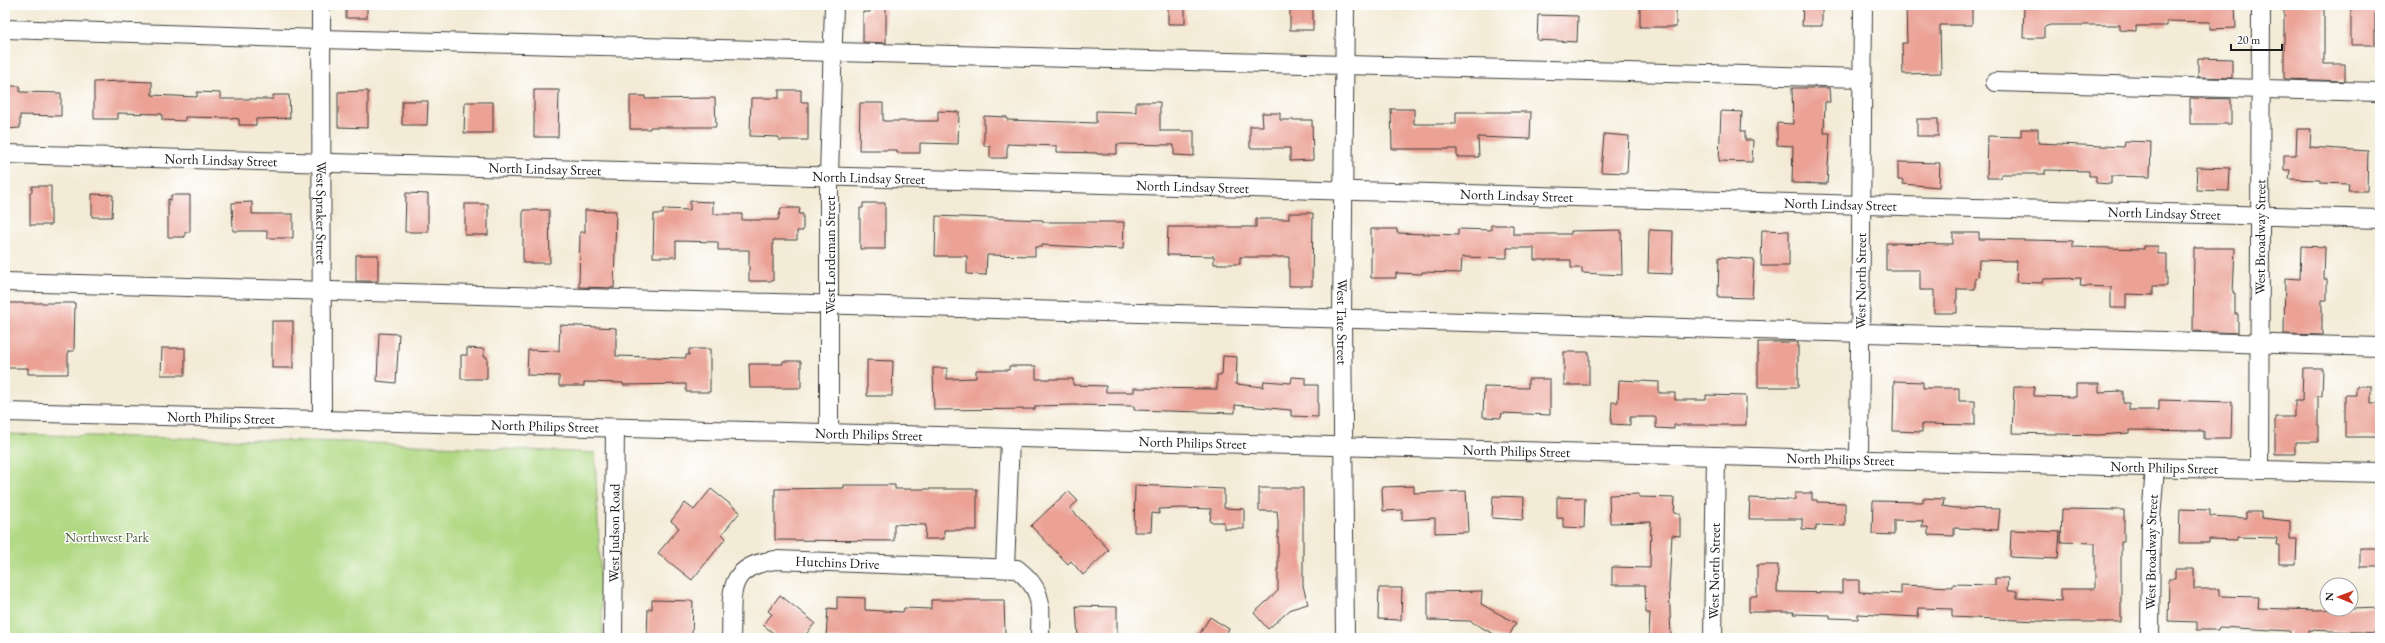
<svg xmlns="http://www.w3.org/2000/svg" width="2385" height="643" font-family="'EB Garamond',serif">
<rect width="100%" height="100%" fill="#fff"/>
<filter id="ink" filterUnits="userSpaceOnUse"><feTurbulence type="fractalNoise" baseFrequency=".025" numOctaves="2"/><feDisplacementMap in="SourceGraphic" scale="8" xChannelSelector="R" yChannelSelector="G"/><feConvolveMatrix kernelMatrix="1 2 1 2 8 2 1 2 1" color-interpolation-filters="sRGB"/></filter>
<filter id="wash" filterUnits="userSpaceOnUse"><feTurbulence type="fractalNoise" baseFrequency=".012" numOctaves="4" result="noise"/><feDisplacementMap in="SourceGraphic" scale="16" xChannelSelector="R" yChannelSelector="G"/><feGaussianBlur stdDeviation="0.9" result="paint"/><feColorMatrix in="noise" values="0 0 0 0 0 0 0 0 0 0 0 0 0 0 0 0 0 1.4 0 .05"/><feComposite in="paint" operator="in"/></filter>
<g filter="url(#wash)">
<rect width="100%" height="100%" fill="#f3ebd6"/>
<path fill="#b1d984" stroke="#667a50" d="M5 434 348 442 595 453 603 638H5Z"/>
<g id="blocks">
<g fill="#eba295">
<rect x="346" y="5" width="21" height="13"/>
<path d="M870 5H886V43L863 42V12H870Z"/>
<rect x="1168" y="5" width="17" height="19"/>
<rect x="1290" y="5" width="23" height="25"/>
<rect x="1640" y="5" width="36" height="22"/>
<path d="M1803 5H1822V26H1802Z"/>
<path d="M1906 5H1972V25H1940L1941 73 1903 74 1902 43H1907Z"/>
<path d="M2024 5H2235L2236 28 2210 29V22L2167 21V26H2136V31L2120 30V25H2050L2044 27V38H2023Z"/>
<path d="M2284 5H2324V64H2345V81L2284 79Z"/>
<rect x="2351" y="5" width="24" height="40"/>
<path d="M1538 15 1578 16 1577 42 1537 40Z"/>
<path d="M2198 58 2232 59V78L2198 77Z"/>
<path d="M126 81 152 82V95L197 97V92L220 93V99H273V95H289L290 118 256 119V125H239V119L232 118 185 117V121L162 120V114L118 113V119H94V82Z"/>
<path d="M5 86H20V92L61 93V116L20 115V128L5 129Z"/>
<path d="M1792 88H1829L1830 102H1825L1824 133H1830L1827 184 1792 183 1793 146 1777 145V123L1793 124Z"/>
<path d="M534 90H559L558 137H534Z"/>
<path d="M779 90H801V102H808V140H779V137L750 136 751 98H779Z"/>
<path d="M368 91V128L338 127V92Z"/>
<path d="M630 96H645V99L715 98 716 127H650V129H630Z"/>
<path d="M2190 98 2231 99V124H2190Z"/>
<path d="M402 101H428L427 125H402Z"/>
<path d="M465 102H493V133H464Z"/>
<path d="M1136 102H1160V131H1194V156L1174 155V145L1117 144V154H1097V153L1057 152V146L1007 144V158H990V146H984V116L1007 117V120L1096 123V111L1136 112Z"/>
<path d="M860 103H883V121H938V111L959 112 958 144 920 143V153H897V150H859Z"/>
<path d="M1391 109H1414V124H1456V112H1531L1530 139 1478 137 1479 157H1457V149H1392Z"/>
<path d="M1721 111 1742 112 1741 131H1745V140H1753L1752 162 1719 161Z"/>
<path d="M1262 113H1280V120H1312L1313 160 1290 161V148H1250V126H1263Z"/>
<rect x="1917" y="119" width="21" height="17"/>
<path d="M2021 129H2038V143L2124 147 2125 141 2151 142 2150 177 2111 176V184L2096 183V176H2089V171L2045 170V174H2001V178H1987L1988 136 2021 137Z"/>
<path d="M2297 129H2311L2310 147 2368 151 2367 191H2348L2349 184 2320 183V180L2289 179 2290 170H2284V155H2296Z"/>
<path d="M1604 134 1629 136 1627 173 1601 172Z"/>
<path d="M1898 162 1940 163 1939 187 1903 184V180H1898Z"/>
<path d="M2197 167 2230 168 2229 191 2196 190Z"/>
<path d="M32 186H51V225H30V192H32Z"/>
<path d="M406 193 428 194V232H405Z"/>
<path d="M92 194 113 195 112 217H92Z"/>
<path d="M171 195H190V232H185V237H168V199L171 200Z"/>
<path d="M690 201 713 202V214H742V220H778L781 208H800L799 214H803V231H797V240H773V281H749V250H718V242L676 241V257H653L654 214H663V209L690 210Z"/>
<path d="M252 202V214H293V238H267V231H233L232 203Z"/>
<path d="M863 203H885V249H860V208H863Z"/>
<rect x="465" y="204" width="23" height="31"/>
<path d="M523 210H549L550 263H523Z"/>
<path d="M585 210 616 211 614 288 579 287 580 232H585Z"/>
<path d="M1289 213H1313L1312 286H1289V257H1240V264H1214V256L1167 255 1168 227H1256V219H1289Z"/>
<path d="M936 216 1043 220V222H1124L1123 249 1042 245V247H1035V256L987 255 986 275 967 274V256H935Z"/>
<path d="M1491 225H1513V234H1571V231L1621 230 1622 275 1582 273V268H1571V260H1534V248H1507V258L1462 257 1461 273 1422 272V274L1396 273V278H1371V229H1397V233L1458 235V229L1491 230Z"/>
<path d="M1649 230 1673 231 1672 274 1648 273Z"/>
<path d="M1762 230 1789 231V266H1761Z"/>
<path d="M1953 233H1979V239L2073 241V247L2144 249V246H2158V254H2167V286H2153V295L2126 294V308H2111V287L2080 286 2081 278 2043 279 2042 283 2016 282 2017 261 1979 260 1978 278H1975V289H1957V313H1934V290H1920V270H1886V243L1953 244Z"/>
<path d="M2301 246 2325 247 2324 279H2327V300H2322V335L2284 334 2285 278 2300 279Z"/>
<path d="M2194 248H2235L2233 293H2235V314H2238V333L2193 331Z"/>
<rect x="356" y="255" width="22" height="26"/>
<path d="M1719 257 1754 259 1752 298 1718 297Z"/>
<path d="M5 303H75L74 351H68V374H28V368H5Z"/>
<rect x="272" y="321" width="21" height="47"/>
<path d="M560 325 616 328V356L686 358V355H689V349H710V392H686V384L623 385V383L584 382V386H559V376L527 375 528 350 559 351Z"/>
<path d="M379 333 399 334 396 383 377 381Z"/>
<rect x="1758" y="342" width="40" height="45"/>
<path d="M162 348H185V375H161Z"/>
<path d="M467 348 484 349V357H487V379H461V355H467Z"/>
<rect x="1564" y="352" width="25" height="33"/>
<path d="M1223 356 1237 357 1236 384 1263 387 1264 381 1291 383 1292 377 1306 378V385H1318V417L1291 416V410L1235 405V413L1134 410V406L1073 405 1035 406V409L934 410 933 368H947V379L976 378V370H1009V366H1036V379H1073V385L1106 386V392H1134V388L1217 389V375H1222Z"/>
<path d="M867 360 893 361 892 396H867Z"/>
<path d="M783 361H801V388H750L749 364H783Z"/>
<path d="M2303 368H2323L2322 396H2318V442H2295V454H2275V417H2295V401H2302Z"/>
<path d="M1528 379H1550V415L1502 413 1501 418 1483 417 1484 387 1528 388Z"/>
<path d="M1619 380 1659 382V393H1675V400H1706V395L1746 396V425H1674V429L1656 428V417H1630V425L1611 424 1612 402H1618Z"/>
<path d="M1894 381 1923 382V388H1959V401H1975V425L1922 424V432L1893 431Z"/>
<path d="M2076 384H2099V392L2123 391V403H2129V410H2159V400L2232 402 2231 439H2204V431L2130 430V433L2099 435 2012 433 2014 387H2034V396L2076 397Z"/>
<path d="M2356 386H2371V403H2380V437H2345V395H2356Z"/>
<path d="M844 485H895V489H977V530H944V539H925L926 525 894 524V541L775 540V489L844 488Z"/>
<path d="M1135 485 1224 489V508L1244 509V529H1224V522H1210L1211 509 1181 508 1159 509V514L1152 513 1151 532H1134Z"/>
<path d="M1414 486V493L1466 491 1468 532 1435 533V518L1402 520V510L1383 511 1382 487Z"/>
<path d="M1259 488H1303V586L1308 604 1291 609 1268 629 1254 613 1278 591V521L1277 511H1259Z"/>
<path d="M711 489 740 512 722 534 726 538 692 580 658 553 679 528 671 521 685 503 694 510Z"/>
<path d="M1068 491 1078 501 1070 508 1109 550 1083 575 1071 561 1068 564 1031 526Z"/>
<path d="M1795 493H1812V500H1817V502L1845 503V526L1816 525V530L1802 529V519H1749L1750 498 1792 500 1795 499Z"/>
<path d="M1639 494V497L1675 498 1674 513 1680 514V536L1672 535 1669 586 1671 638H1649L1650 613H1646L1645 585H1612V567L1650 568 1651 522 1610 523 1609 495Z"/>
<path d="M1493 496 1524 497 1523 520 1492 518Z"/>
<path d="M1557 497 1585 498 1584 528 1563 527V518H1557Z"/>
<path d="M1923 498 1944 499 1943 506 1955 508 2000 509 1998 530 1954 528V536L1928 535V527H1922L1923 521 1894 520V535L1872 534 1873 501 1923 502Z"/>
<path d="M2062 509 2124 510V542H2121V622H2060L1952 617V609L1919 608 1918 617 1858 614V619L1830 618V615L1793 614 1794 612H1749V596H1757V565H1778L1777 592 1842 593V580H1859V592L1901 594V585L1953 587V584L1995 585V578H2008L2007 591H2017V598L2061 601V589H2095V543L2061 542Z"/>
<path d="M2180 509 2210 510V516L2246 518V512H2261V518L2290 521V539H2297L2296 564H2279V545H2276L2277 538 2237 537V540L2209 539V543H2179Z"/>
<path d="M2011 530 2060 532 2058 559 2010 557Z"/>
<rect x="2360" y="548" width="20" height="19"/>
<path d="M2175 569H2194V589H2219V596L2259 597 2258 608 2316 610 2380 608V633L2309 630V636H2289L2290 631 2219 627 2218 630H2197V622L2168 621 2169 579H2175Z"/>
<path d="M1379 588H1402L1401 620 1378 619Z"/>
<path d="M1482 591 1481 604 1516 623 1508 638H1501L1470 621 1428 620V592Z"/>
<path d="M780 595 815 623 803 638H780L763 625 772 614 768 611Z"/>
<path d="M837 597 865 598V610L903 612 904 608 931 609V600H1004L1005 634H1002V638H826L828 608 837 609Z"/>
<path d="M652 600 693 601 692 638H647L648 609H652Z"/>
<path d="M1076 606 1117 607V638H1078Z"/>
<path d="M1210 617 1229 629 1223 638H1197Z"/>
</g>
</g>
</g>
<g filter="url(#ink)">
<use href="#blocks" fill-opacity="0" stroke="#3c3b38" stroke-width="1"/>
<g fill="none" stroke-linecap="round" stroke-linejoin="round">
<g stroke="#3c3b38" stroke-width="20">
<g id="minor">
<path id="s1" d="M321 5 322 421"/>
<path id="s2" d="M1345 5 1342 318 1345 638"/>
<path d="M5 29 321 39 1862 78"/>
<path d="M1995 82 2380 92"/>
<path id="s3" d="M5 154 2380 219"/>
<path d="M5 282 2380 347"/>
<path id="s4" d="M5 412 2380 473"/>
<path d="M829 434V176L834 5"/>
<path id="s5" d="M1859 460 1863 5"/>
<path id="s6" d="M2259 470 2261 5"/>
<path d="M1005 568 1010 439"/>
<path id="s7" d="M613 638 615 428"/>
<path id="s8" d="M731 638C733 596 723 566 776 560L1017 569C1045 591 1040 605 1040 638"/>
<path id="s9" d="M1713 638 1716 457"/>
<path id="s10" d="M2150 638 2151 519 2155 467"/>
</g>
</g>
<use href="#minor" stroke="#fff" stroke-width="18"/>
</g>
</g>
<g text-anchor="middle" stroke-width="3" stroke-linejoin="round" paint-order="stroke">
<g font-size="14" fill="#1c1c1c" stroke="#fff">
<text dy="5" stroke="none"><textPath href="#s3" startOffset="216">North Lindsay Street</textPath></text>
<text dy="5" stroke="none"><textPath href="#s3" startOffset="540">North Lindsay Street</textPath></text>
<text dy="5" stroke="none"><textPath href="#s3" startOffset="864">North Lindsay Street</textPath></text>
<text dy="5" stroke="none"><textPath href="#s3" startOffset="1188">North Lindsay Street</textPath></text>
<text dy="5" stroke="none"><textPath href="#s3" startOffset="1512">North Lindsay Street</textPath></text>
<text dy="5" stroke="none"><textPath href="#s3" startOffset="1836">North Lindsay Street</textPath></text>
<text dy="5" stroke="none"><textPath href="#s1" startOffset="208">West Spraker Street</textPath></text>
<text dy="5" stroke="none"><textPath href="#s3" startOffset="2160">North Lindsay Street</textPath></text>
<text dy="5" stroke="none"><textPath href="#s6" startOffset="233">West Broadway Street</textPath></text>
<text transform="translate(830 255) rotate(-90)" y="5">West Lordeman Street</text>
<text dy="5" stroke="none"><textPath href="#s5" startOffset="179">West North Street</textPath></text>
<text dy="5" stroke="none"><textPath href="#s2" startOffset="317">West Tate Street</textPath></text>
<text dy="5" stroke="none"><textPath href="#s4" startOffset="216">North Philips Street</textPath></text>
<text dy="5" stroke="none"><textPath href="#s4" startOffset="540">North Philips Street</textPath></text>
<text dy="5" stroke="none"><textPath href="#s4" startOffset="864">North Philips Street</textPath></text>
<text dy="5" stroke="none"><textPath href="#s4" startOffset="1188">North Philips Street</textPath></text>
<text dy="5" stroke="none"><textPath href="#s4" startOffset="1512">North Philips Street</textPath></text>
<text dy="5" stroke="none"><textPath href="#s4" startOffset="1836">North Philips Street</textPath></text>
<text dy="5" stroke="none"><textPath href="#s4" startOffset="2160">North Philips Street</textPath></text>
<text dy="5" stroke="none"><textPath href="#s7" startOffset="105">West Judson Road</textPath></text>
<text dy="5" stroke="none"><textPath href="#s10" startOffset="86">West Broadway Street</textPath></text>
<text dy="5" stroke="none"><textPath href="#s8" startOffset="166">Hutchins Drive</textPath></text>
<text dy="5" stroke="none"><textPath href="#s9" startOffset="67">West North Street</textPath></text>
</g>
<g font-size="14" fill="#505e40" stroke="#fff">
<text x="107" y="542">Northwest Park</text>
</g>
</g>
<rect width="2385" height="643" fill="none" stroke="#fff" stroke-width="20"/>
<g transform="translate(2339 597) rotate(271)"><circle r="19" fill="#ffffff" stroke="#a4a4a4"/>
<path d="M0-3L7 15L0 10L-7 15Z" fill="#c8321e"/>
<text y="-6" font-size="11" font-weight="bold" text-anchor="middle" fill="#1c1c1c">N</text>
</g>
<path d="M2231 44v6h51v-6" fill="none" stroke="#1c1c1c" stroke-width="2"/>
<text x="2237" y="44" font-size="12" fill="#1c1c1c" stroke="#ffffff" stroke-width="3" paint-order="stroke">20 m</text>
</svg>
